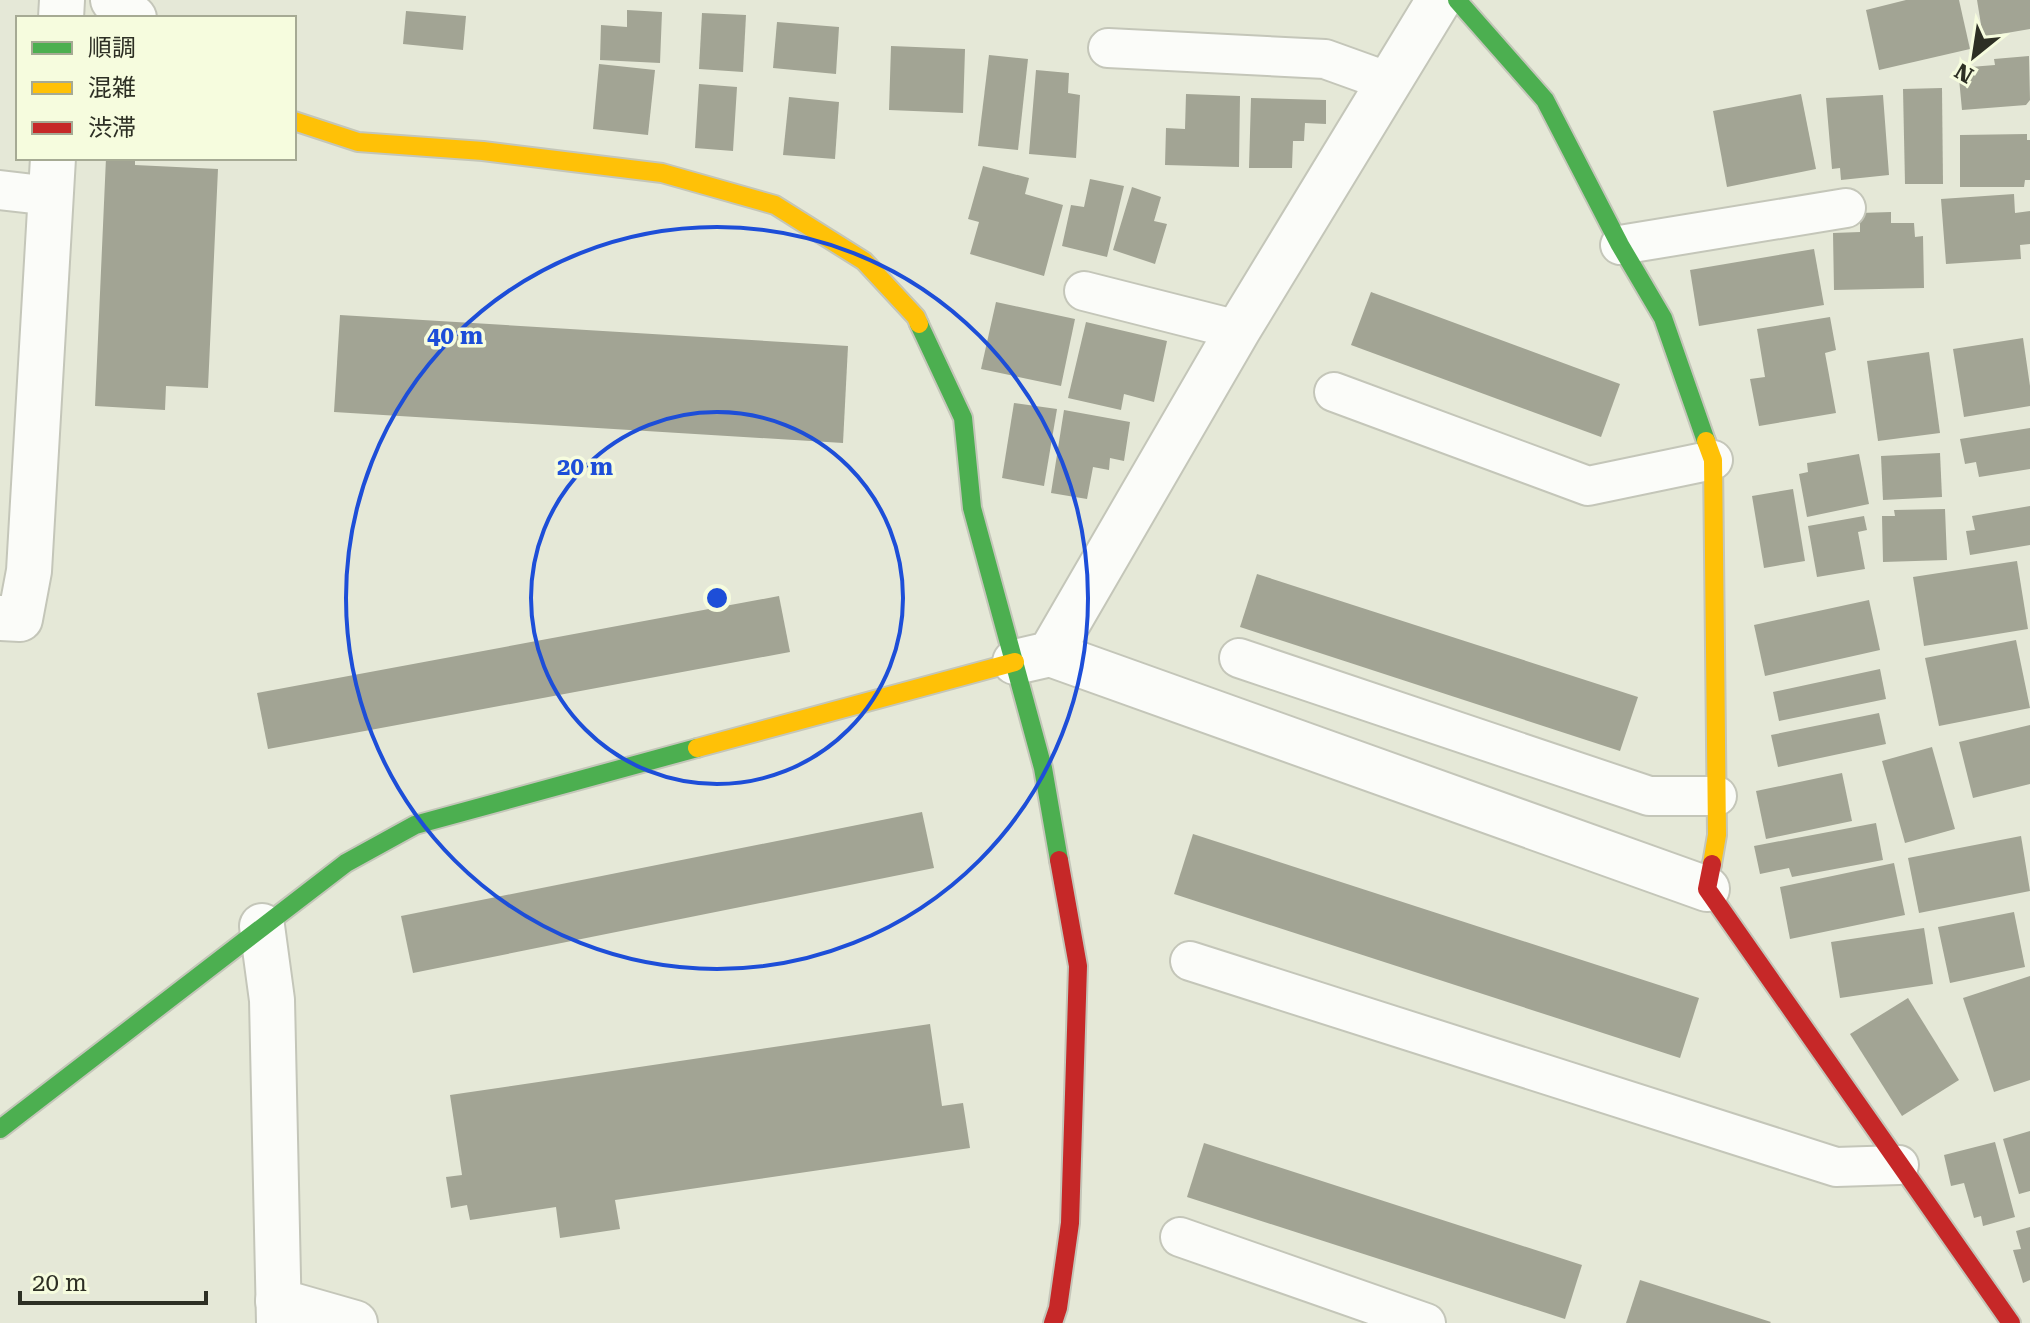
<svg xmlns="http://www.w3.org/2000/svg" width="2030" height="1323" font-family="'Roboto Serif','Noto Sans JP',serif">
<rect width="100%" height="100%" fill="#e5e8d7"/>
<g fill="#a2a494">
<path d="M1906 0H1959L1970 49 1879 70 1866 10Z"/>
<path d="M1977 0H2030V29L1983 37Z"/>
<path d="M627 10 662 12 660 63 600 60 601 25 627 27Z"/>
<path d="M406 11 466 16 463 50 403 44Z"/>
<path d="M702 13 746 15 743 72 699 69Z"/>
<path d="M777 22 839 27 836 74 773 68Z"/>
<path d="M891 46 965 49 963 113 889 110Z"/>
<path d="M989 55 1028 59 1018 150 978 146Z"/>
<path d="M2029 56 2030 100 2026 105 1962 110 1958 68 1995 65 1994 59Z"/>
<path d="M599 64 655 70 648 135 593 129Z"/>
<path d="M1036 70 1069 73 1068 93 1080 95 1076 158 1029 154Z"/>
<path d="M699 84 737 87 733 151 695 148Z"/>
<path d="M1942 88 1943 184H1905L1903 89Z"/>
<path d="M1186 94 1240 96 1239 167 1165 165 1166 128 1185 129Z"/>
<path d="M1801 94 1816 169 1727 187 1713 111Z"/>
<path d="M1883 95 1889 175 1841 180 1840 168 1832 169 1826 98Z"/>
<path d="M789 97 839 102 835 159 783 155Z"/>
<path d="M1251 98 1326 100V124L1305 123 1304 141H1293L1292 168H1249Z"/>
<path d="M2027 134V140H2030V180H2025L2024 187H1960V135Z"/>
<path d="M106 158H135V165L218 169 208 388 166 386 165 410 95 406Z"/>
<path d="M983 166 1029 178 1025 194 1063 205 1044 276 970 254 979 222 968 219Z"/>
<path d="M1090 179 1124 186 1107 257 1062 246 1071 205 1084 207Z"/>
<path d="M1132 187 1161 197 1154 221 1167 224 1155 264 1113 250Z"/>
<path d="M2014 194 2015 213 2030 211V244L2020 245 2021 259 1946 264 1941 199Z"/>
<path d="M1891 212V223H1914L1915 237 1923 236 1924 288 1834 290 1833 233 1860 232V213Z"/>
<path d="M1814 249 1824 305 1699 326 1690 270Z"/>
<path d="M1371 292 1620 384 1601 437 1351 345Z"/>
<path d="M996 302 1075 319 1061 386 981 369Z"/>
<path d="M340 315 848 346 843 443 334 412Z"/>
<path d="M1830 317 1836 350 1825 353 1836 413 1759 426 1750 379 1765 377 1757 329Z"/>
<path d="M1086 322 1167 341 1154 402 1124 394 1121 410 1068 398Z"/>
<path d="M2023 338 2030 386V406L1964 417 1953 349Z"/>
<path d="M1929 352 1940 433 1878 441 1867 361Z"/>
<path d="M1014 403 1057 409 1044 486 1002 478Z"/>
<path d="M1064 410 1130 422 1124 461 1110 458 1109 470 1093 467 1087 499 1051 493Z"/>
<path d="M2030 428V469L1979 477 1976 462 1965 464 1960 439Z"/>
<path d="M1940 453 1942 497 1883 500 1881 456Z"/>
<path d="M1859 454 1869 504 1807 517 1799 474 1808 472 1807 463Z"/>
<path d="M1793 489 1805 561 1764 568 1752 496Z"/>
<path d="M2030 506V545L1970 555 1966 531 1975 530 1972 516Z"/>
<path d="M1945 509 1947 560 1883 562 1882 516H1895L1894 510Z"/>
<path d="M1864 516 1867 530 1858 532 1865 569 1817 577 1808 526Z"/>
<path d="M2017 561 2028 629 1924 646 1913 577Z"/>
<path d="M1257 574 1638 697 1620 751 1240 627Z"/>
<path d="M779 596 790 652 268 749 257 693Z"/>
<path d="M1869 600 1880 650 1765 676 1754 625Z"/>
<path d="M2016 640 2030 708 1939 726 1925 658Z"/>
<path d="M1880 669 1886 699 1779 721 1773 692Z"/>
<path d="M1879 713 1886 744 1778 767 1771 735Z"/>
<path d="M2030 725V784L1973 798 1959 742Z"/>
<path d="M1932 747 1955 829 1905 843 1882 761Z"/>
<path d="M1842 773 1852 821 1766 839 1756 791Z"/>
<path d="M922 812 934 868 413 973 401 916Z"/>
<path d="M1876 823 1883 860 1792 877 1789 868 1760 874 1754 846Z"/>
<path d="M1193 834 1699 998 1680 1058 1174 894Z"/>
<path d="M2021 836 2030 891 1919 913 1908 858Z"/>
<path d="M1894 863 1905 915 1790 939 1780 887Z"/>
<path d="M2014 912 2025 967 1950 983 1938 927Z"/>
<path d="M1924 928 1933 984 1840 998 1831 942Z"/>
<path d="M2030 976V1080L1994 1092 1963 998Z"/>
<path d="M1908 998 1959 1080 1902 1116 1850 1034Z"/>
<path d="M930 1024 942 1106 963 1103 970 1148 615 1200 620 1229 560 1238 556 1207 470 1220 467 1205 451 1208 446 1177 462 1175 450 1095Z"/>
<path d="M2030 1131V1191L2019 1194 2003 1139Z"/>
<path d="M1995 1142 2015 1217 1983 1226 1981 1216 1974 1218 1964 1183 1951 1186 1944 1155Z"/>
<path d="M1204 1143 1582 1265 1565 1319 1187 1197Z"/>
<path d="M2030 1227V1280L2023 1283 2013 1250 2021 1249 2016 1231Z"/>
<path d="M1640 1280 1771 1322 1770 1323H1626Z"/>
</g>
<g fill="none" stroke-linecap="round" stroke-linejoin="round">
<g stroke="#c4c6b9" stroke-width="42">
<g id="lane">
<path d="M1108 48 1325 59 1389 82"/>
<path d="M0 190 51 196"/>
<path d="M1620 245 1846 208"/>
<path d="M1084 291 1238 330"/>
<path d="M1334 392 1588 486 1713 460"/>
<path d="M1239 658 1649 796H1717"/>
<path d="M1190 961 1836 1167 1899 1165"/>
<path d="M1180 1237 1426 1323"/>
</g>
</g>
<g stroke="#c4c6b9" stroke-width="48">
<g id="street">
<path d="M113 0 134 18"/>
<path d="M61 18 62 0"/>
<path d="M0 618 20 619 29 571 53 158"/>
<path d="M1050 654 1707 889"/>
<path d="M1015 662 1050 654 1238 330 1439 0"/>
<path d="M262 926 272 1000 279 1323"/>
<path d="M278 1301 355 1323"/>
</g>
</g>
<g stroke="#c4c6b9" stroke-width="22">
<g id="fast">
<path d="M1457 0 1545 100 1620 245 1663 318 1706 441"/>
<path d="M919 324 963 418 972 508 1043 768 1059 860"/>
<path d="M0 1129 346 863 415 825 697 748"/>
</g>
</g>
<g stroke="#c4c6b9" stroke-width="22">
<g id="slow">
<path d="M294 121 358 142 483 151 662 173 775 205 864 261 916 317 919 324"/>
<path d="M1706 441 1713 460 1717 835 1712 864"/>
<path d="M697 748 1015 662"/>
</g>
</g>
<g stroke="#c4c6b9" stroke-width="22">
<g id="jam">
<path d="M1712 864 1707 889 2011 1323"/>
<path d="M1053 1323 1058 1308 1070 1223 1078 966 1059 860"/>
</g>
</g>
<use href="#lane" stroke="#fbfcf9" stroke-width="38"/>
<use href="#street" stroke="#fbfcf9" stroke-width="44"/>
<use href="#fast" stroke="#4caf50" stroke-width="18"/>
<use href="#slow" stroke="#ffc107" stroke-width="18"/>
<use href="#jam" stroke="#c62828" stroke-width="18"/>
</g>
<g fill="none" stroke="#1d4ed8" stroke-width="4">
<circle cx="717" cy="598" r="186"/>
<circle cx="717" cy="598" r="371"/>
</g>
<circle cx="717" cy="598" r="12" fill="#1d4ed8" stroke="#f6fcde" stroke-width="4"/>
<g font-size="24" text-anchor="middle" font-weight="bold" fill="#1d4ed8" stroke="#f6fcde" stroke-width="7" stroke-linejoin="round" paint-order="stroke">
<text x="455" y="344">40 m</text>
<text x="585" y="475">20 m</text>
</g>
<rect x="16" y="16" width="280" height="144" fill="#f6fcde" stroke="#a6aa94" stroke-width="2"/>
<rect x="32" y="42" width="40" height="12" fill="#4caf50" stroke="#a6aa94" stroke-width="2"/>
<text x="88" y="56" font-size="24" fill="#2d2f24">順調</text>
<rect x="32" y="82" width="40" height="12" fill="#ffc107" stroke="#a6aa94" stroke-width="2"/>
<text x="88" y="96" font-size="24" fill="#2d2f24">混雑</text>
<rect x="32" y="122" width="40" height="12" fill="#c62828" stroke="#a6aa94" stroke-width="2"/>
<text x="88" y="136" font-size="24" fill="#2d2f24">渋滞</text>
<g transform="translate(1974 56) rotate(210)" stroke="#f6fcde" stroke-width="6" paint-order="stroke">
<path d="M0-6L14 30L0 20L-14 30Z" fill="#2d2f24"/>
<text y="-12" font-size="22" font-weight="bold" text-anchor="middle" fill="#2d2f24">N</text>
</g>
<path d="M20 1291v12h186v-12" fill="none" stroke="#2d2f24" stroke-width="4"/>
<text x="32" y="1291" font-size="24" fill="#2d2f24" stroke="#f6fcde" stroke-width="6" paint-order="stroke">20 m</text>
</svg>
